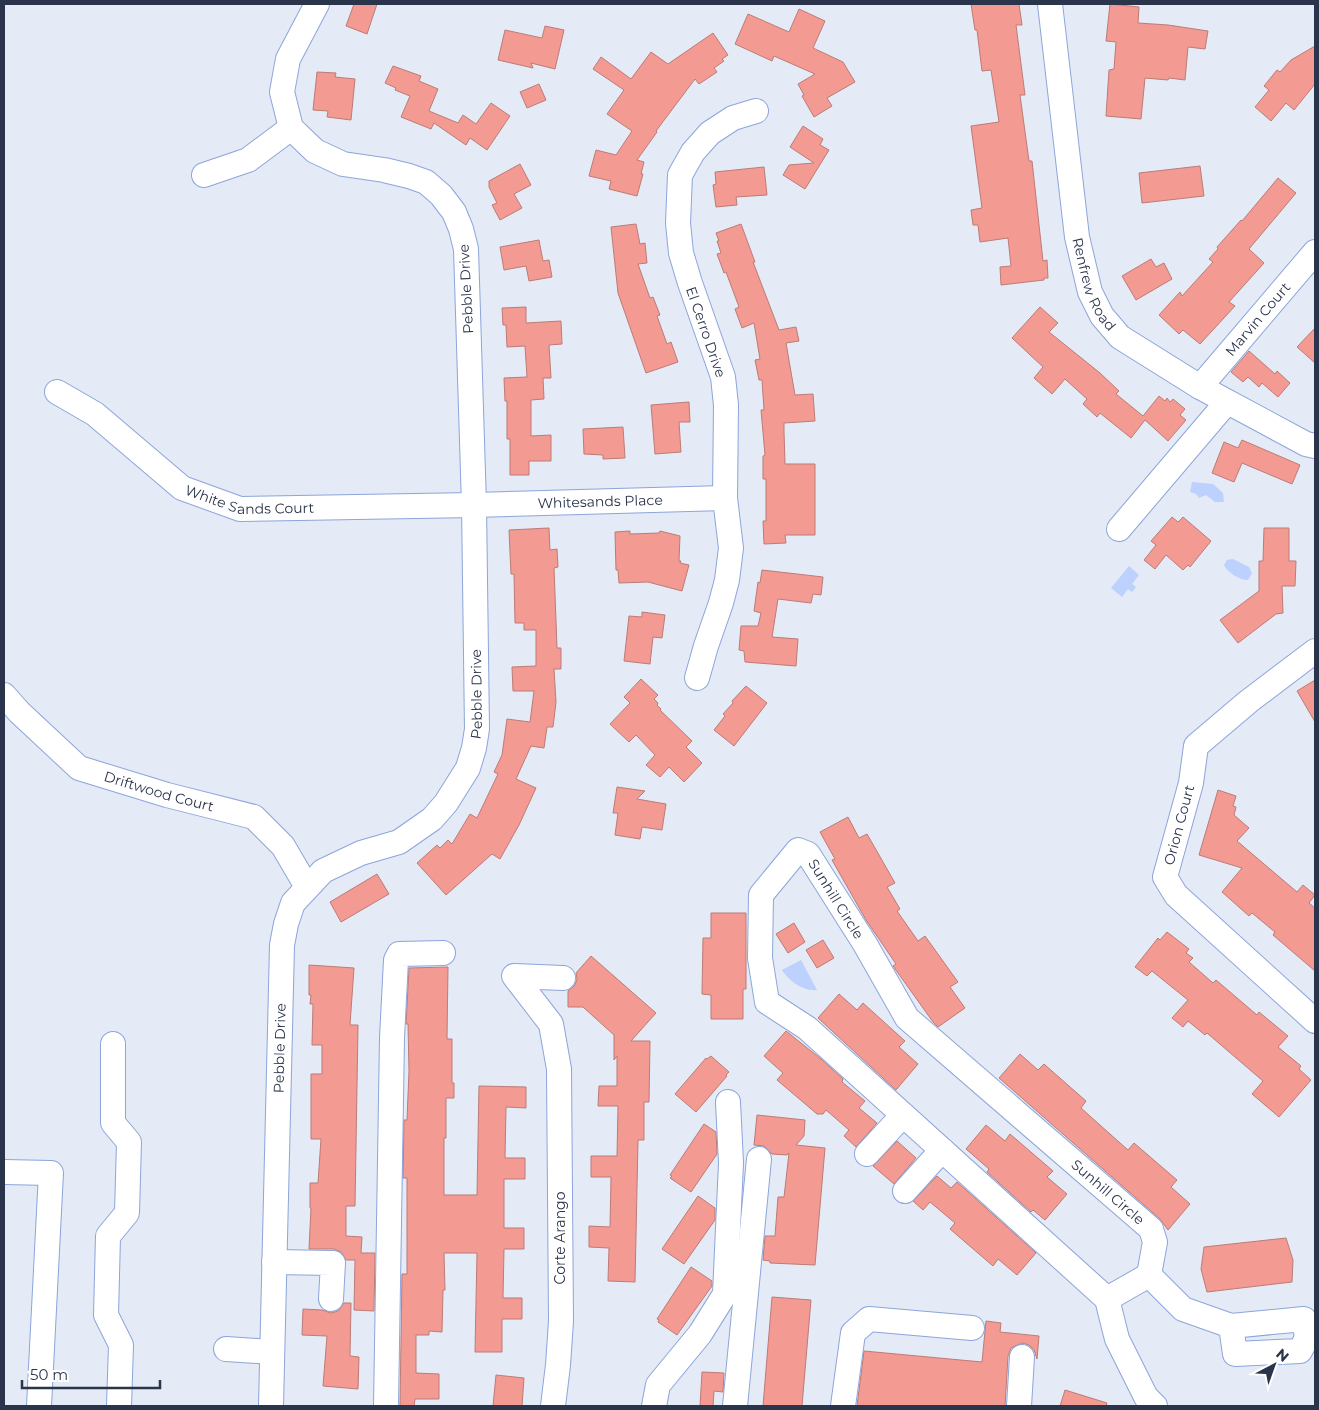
<svg xmlns="http://www.w3.org/2000/svg" width="1319" height="1410" font-family="Montserrat,sans-serif">
<rect width="100%" height="100%" fill="#e4eaf6"/>
<g fill="#bcd1fd">
<path d="M1192 482 1213 484 1223 493 1224 502H1215L1206 495 1199 498 1196 494 1190 492Z"/>
<path d="M1233 559 1249 567 1252 573 1248 580C1239 580 1227 572 1224 565L1227 560Z"/>
<path d="M1129 566 1139 575 1132 584 1136 587 1132 592 1128 589 1122 597 1111 588Z"/>
<path d="M801 960 817 990C804 992 789 981 782 970Z"/>
</g>
<g fill="#f39a93" stroke="#bd7b76">
<path d="M354 4H377L367 34 346 26Z"/>
<path d="M971 4H1019L1022 25H1016L1025 95H1020L1029 161H1032L1043 261 1047 260 1048 278H1044V280L1001 285 1000 267 1011 266 1008 238 980 242 978 225H973L971 210 982 208 971 126 999 122 991 70 982 71 977 30H975Z"/>
<path d="M1110 4 1139 7 1138 23 1168 25 1208 31 1205 49 1188 47 1185 80 1169 78 1168 80 1145 78 1141 119 1106 116 1109 70 1114 69 1116 42 1106 41Z"/>
<path d="M799 9 825 21 813 48 843 62 855 82 827 98 832 106 814 117 802 96 804 95 798 84 815 74 774 56 772 61 735 44 748 14 789 32Z"/>
<path d="M545 26 564 30 555 69 531 63 533 68 498 60 505 30 542 38Z"/>
<path d="M713 33 728 55 722 59 724 61 714 68 717 72 699 84 695 79 656 131 657 132 637 160 644 162 641 174H643L637 196 609 189 611 181 589 176 596 150 616 155 632 131 607 114 624 90 593 69 601 57 631 79 651 52 668 64Z"/>
<path d="M1315 46V84L1294 110 1286 103 1271 121 1255 107 1269 90 1264 86 1277 70 1280 72 1291 60Z"/>
<path d="M393 66 421 76 419 81 438 89 429 111 458 123 463 115 476 124 491 103 510 116 487 150 470 138 466 145 434 123 431 129 401 117 410 96 395 90 396 88 385 83Z"/>
<path d="M317 72 336 73 335 77 355 79 351 120 327 117 328 111 313 110Z"/>
<path d="M539 84 546 100 527 108 520 92Z"/>
<path d="M803 126 823 139 820 145 829 150 805 189 783 175 789 165 814 163 790 147Z"/>
<path d="M520 164 531 185 514 194 522 208 500 220 492 205 497 203 489 187V181Z"/>
<path d="M1200 166 1204 196 1142 203 1139 173Z"/>
<path d="M764 167 767 195 736 197 737 205 716 207 713 185 716 184 715 172Z"/>
<path d="M1278 178 1296 193 1249 249 1264 263 1229 302 1235 306 1200 344 1183 330 1179 334 1159 315 1180 292 1182 296 1213 262 1209 259 1218 249 1217 247 1241 220 1242 221Z"/>
<path d="M636 224 640 244 645 243 647 263 638 264 650 298 653 297 660 315 657 316 667 344 671 342 678 362 646 373 618 293 611 227Z"/>
<path d="M741 224 755 262H753L779 330 796 327 799 341 786 343 795 395 813 394 815 421 784 423V432L785 464H815V535H785L786 543 764 544 763 521H766V479H763V456L765 455 761 410H764L762 380H759L755 360 760 359 754 323 742 328 735 309 739 307 726 272 724 273 717 254 721 253 717 241H719L716 233Z"/>
<path d="M539 240 543 261 549 260 552 277 529 281 526 266 504 270 500 247Z"/>
<path d="M1151 259 1156 267 1164 263 1172 279 1136 300 1122 276Z"/>
<path d="M526 307V323L561 321 562 344 549 345 551 378H543L544 399 531 400V436L551 435V461H529V475H510V439H507V401H505L504 378 527 377 525 346 507 347 506 325H503L502 308Z"/>
<path d="M1040 307 1058 323 1049 332 1100 373 1119 391 1116 394 1143 416 1159 396 1165 401 1167 398 1170 402 1173 399 1185 409 1180 415 1186 420 1168 441 1145 420 1131 438 1100 413 1097 417 1083 404 1087 399 1065 379 1052 394 1034 378 1043 367 1012 338Z"/>
<path d="M1315 328V363L1297 347Z"/>
<path d="M1249 351 1275 374 1277 371 1290 383 1278 397 1262 383 1259 387 1248 377 1243 382 1231 372Z"/>
<path d="M689 402 690 422H679L681 452 655 454 651 405Z"/>
<path d="M623 427 625 458 603 459V455L584 454 583 429Z"/>
<path d="M1242 440 1300 465 1292 484 1242 463 1234 482 1212 473 1224 442 1238 448Z"/>
<path d="M1172 517 1178 522 1183 517 1211 541 1190 567 1188 565 1183 570 1166 555 1155 569 1144 560 1156 545 1151 541Z"/>
<path d="M549 528 550 550 557 549 558 567 554 568 557 648H561V669H554L556 702 553 727H547L544 748 531 746 516 779 536 788 519 825 500 859 492 854 446 895 417 863 437 845 440 848 448 840 452 844 470 814 477 818 498 774 494 772 502 755 507 719 530 722 534 691H513L512 667 536 666V630H524V623H515L514 574H511L509 530Z"/>
<path d="M1264 528H1289V561H1296L1295 586H1282L1283 613 1276 614 1238 643 1220 620 1259 591V561H1263Z"/>
<path d="M630 531V534L659 533 660 531 680 536 679 561H681L680 563 689 565 682 591 648 582 619 583 618 570H616L615 532Z"/>
<path d="M762 570 823 577 821 595 813 594 811 603 778 599 772 637 798 639 796 666 745 662 744 651 739 650 741 626H758L761 613 754 611 758 582 760 583Z"/>
<path d="M642 612 665 615 662 638 653 637 650 664 624 661 629 616 642 617Z"/>
<path d="M641 679 658 695 654 699 658 703 657 705 661 709 660 710 692 741 686 747 702 763 684 782 669 767 660 777 646 765 655 755 636 735 629 742 610 724 630 703 624 697Z"/>
<path d="M1315 680V722L1297 691Z"/>
<path d="M746 686 767 703 734 746 714 730 725 716 723 714 733 703 732 701Z"/>
<path d="M617 787 645 791 637 799 666 804 662 830 642 827 640 839 615 835 618 813H613Z"/>
<path d="M1218 790 1236 796 1233 806 1236 807 1234 815 1249 828 1237 841 1297 892 1303 885 1315 895 1309 903 1315 908V971L1273 935 1275 932 1252 913 1249 916 1222 892 1242 868 1199 855Z"/>
<path d="M848 817 859 838 867 834 895 883 887 887 900 909 897 911 918 941 925 936 958 982 950 987 965 1008 938 1027 933 1022 893 966 896 964 866 920 832 860 835 859 820 832Z"/>
<path d="M377 874 389 894 341 922 330 902Z"/>
<path d="M711 913H746V989H743V1019H711V995L702 994 703 938H711Z"/>
<path d="M794 923 805 942 788 953 776 934Z"/>
<path d="M1167 932 1189 949 1186 953 1193 958 1189 962 1213 983 1216 980 1257 1015 1259 1012 1288 1036 1278 1047 1301 1066 1299 1069 1311 1080 1279 1117 1252 1094 1263 1081 1207 1033 1205 1035 1188 1021 1183 1027 1172 1018 1188 1000 1152 971 1147 976 1135 967 1158 938 1160 940Z"/>
<path d="M823 940 834 958 817 968 806 950Z"/>
<path d="M591 956 656 1013 631 1041H650L649 1102H644V1140H638L635 1282 608 1281 609 1248 589 1247V1226L610 1227 611 1177H591V1156H617L618 1106H598L599 1086H617V1056L614 1060V1035L583 1007H568V991L575 985 577 979 576 973Z"/>
<path d="M309 965 354 968 350 1025H358L355 1206H346V1236L362 1237 361 1253H375L374 1311 354 1310 355 1260H346L341 1252 334 1249H309L311 1208H310V1183H318L321 1139H311V1074H322V1045H312L313 1004H310L311 995H309Z"/>
<path d="M448 967 447 1039H452V1083H454V1098H446V1138H444V1195H477L479 1086 526 1087V1108L506 1107 505 1158H525V1179H504V1228H524V1249H504L503 1298H522V1319H502V1352H475L477 1253H444L445 1290H443L442 1332 429 1331V1335H416V1373L439 1374V1399H415L414 1406H400L402 1274H407V1178H403L404 1120H407L409 1071 408 1024H406L409 968Z"/>
<path d="M839 994 857 1010 863 1003 905 1041 899 1047 918 1064 896 1090 818 1018Z"/>
<path d="M786 1031 821 1059 843 1079 842 1082 865 1101 859 1108 877 1123 856 1147 844 1136 849 1130 826 1110 823 1114H817L777 1080 783 1073 764 1056Z"/>
<path d="M1020 1054 1038 1070 1044 1064 1086 1101 1081 1108 1110 1134 1128 1150 1134 1143 1177 1180 1171 1187 1190 1204 1168 1230 1160 1219 999 1078Z"/>
<path d="M711 1056 729 1072 726 1075 727 1076 696 1112 675 1094 706 1058 707 1059Z"/>
<path d="M757 1115 805 1120 804 1136 796 1145 825 1148 815 1265 770 1263V1261L763 1260 765 1236H775L778 1197H784L789 1153 787 1155 772 1154 764 1146 754 1145Z"/>
<path d="M704 1124 716 1132 717 1154 691 1192 670 1178 672 1176 670 1175Z"/>
<path d="M986 1125 1005 1141 1010 1134 1053 1171 1047 1177 1067 1194 1045 1220 1033 1210 1031 1212 987 1172 989 1169 966 1149Z"/>
<path d="M897 1141 916 1158 894 1184 873 1166Z"/>
<path d="M937 1176 951 1188 957 1182 1036 1253 1017 1275 998 1259 993 1266 950 1229 955 1223 930 1202 923 1210 913 1201Z"/>
<path d="M698 1196 715 1208V1220L684 1264 662 1249Z"/>
<path d="M1286 1238 1293 1260 1292 1282 1207 1292 1201 1269 1204 1247Z"/>
<path d="M691 1267 712 1281V1286L677 1335 658 1322 659 1320 657 1319Z"/>
<path d="M772 1297 811 1300 802 1406H763Z"/>
<path d="M344 1303H351L350 1356 359 1357 358 1389 323 1386 327 1336 302 1335 303 1309 322 1310 331 1313 338 1311Z"/>
<path d="M986 1321 1001 1323 1000 1332 1039 1336 1037 1359 1034 1350 1029 1345 1022 1343 1011 1348 1008 1356 1005 1406H857L864 1351 982 1362Z"/>
<path d="M702 1372 724 1373 723 1392 714 1391 713 1406H700Z"/>
<path d="M496 1375 524 1378 522 1406H493Z"/>
<path d="M1065 1390 1107 1403 1106 1406H1060Z"/>
</g>
<g fill="none" stroke-linecap="round" stroke-linejoin="round">
<g stroke="#8ca5db" stroke-width="26">
<g id="minor">
<path id="s1" d="M1050 4 1077 237 1090 292 1102 316 1120 337 1200 387 1306 444 1315 446"/>
<path d="M204 175 248 160 291 128"/>
<path id="s2" d="M1200 387 1315 252"/>
<path id="s3" d="M57 392 95 414 182 488 240 509 474 505 725 498"/>
<path d="M1119 529 1227 402"/>
<path d="M1315 651 1249 701 1196 746 1191 783 1165 877 1176 895 1315 1021"/>
<path d="M697 678 706 646 721 603 727 580 731 548 725 498 726 405 723 377 690 283 681 253 678 223 680 175 693 152 710 133 733 118 756 111"/>
<path id="s4" d="M4 695 19 712 79 768 167 795 254 817 283 846 307 887"/>
<path d="M113 1044V1123L129 1142 127 1213 108 1236 106 1315 121 1345 119 1406"/>
<path d="M867 1154 903 1115"/>
<path d="M4 1172 51 1173 39 1406"/>
<path d="M905 1191 942 1150"/>
<path d="M274 1262 333 1263 331 1299"/>
<path d="M1149 1275 1155 1242 1151 1229 907 1018 865 944 808 854 798 850 761 895 760 958 767 1002 807 1028 1107 1299 1117 1339 1146 1397 1155 1406"/>
<path d="M1149 1275 1183 1309 1231 1326 1304 1319 1307 1338 1300 1351 1235 1354 1231 1326"/>
<path d="M1107 1299 1149 1275"/>
<path d="M226 1349 272 1352"/>
<path id="s5" d="M271 1406 282 945 286 924 293 903 323 871 361 853 399 842 432 819 446 803 468 768 474 748 477 729 474 505 466 249 461 229 454 212 441 195 426 182 409 176 384 170 343 164 315 151 291 128 282 92 288 59 317 4"/>
<path d="M386 1406 392 1038 396 960 399 954 443 953"/>
<path d="M553 1406 558 1365 561 1321 559 1069 551 1024 514 976 563 978"/>
<path d="M654 1406 658 1385 700 1334 725 1294 731 1163 728 1102"/>
<path d="M735 1406 759 1159"/>
<path d="M843 1406 853 1333 869 1319 972 1328"/>
<path d="M1019 1406 1022 1357"/>
</g>
</g>
<use href="#minor" stroke="#fff" stroke-width="24"/>
</g>
<g text-anchor="middle" stroke-width="4" stroke-linejoin="round" paint-order="stroke">
<g font-size="14" fill="#2a344a" stroke="#fff">
<text dy="5" stroke="none"><textPath href="#s1" startOffset="285">Renfrew Road</textPath></text>
<text transform="translate(466 289) rotate(-93)" y="5">Pebble Drive</text>
<text dy="5" stroke="none"><textPath href="#s2" startOffset="89">Marvin Court</textPath></text>
<text transform="translate(706 332) rotate(71)" y="5">El Cerro Drive</text>
<text dy="5" stroke="none"><textPath href="#s3" startOffset="228">White Sands Court</textPath></text>
<text dy="5" stroke="none"><textPath href="#s3" startOffset="580">Whitesands Place</textPath></text>
<text dy="5" stroke="none"><textPath href="#s5" startOffset="808">Pebble Drive</textPath></text>
<text dy="5" stroke="none"><textPath href="#s4" startOffset="188">Driftwood Court</textPath></text>
<text transform="translate(1179 825) rotate(-75)" y="5">Orion Court</text>
<text transform="translate(836 899) rotate(58)" y="5">Sunhill Circle</text>
<text dy="5" stroke="none"><textPath href="#s5" startOffset="358">Pebble Drive</textPath></text>
<text transform="translate(1108 1192) rotate(41)" y="5">Sunhill Circle</text>
<text transform="translate(560 1238) rotate(-90)" y="5">Corte Arango</text>
</g>
</g>
<rect width="1319" height="1410" fill="none" stroke="#2a344a" stroke-width="10"/>
<g transform="translate(1274 1365) rotate(41)" stroke="#ffffff" stroke-width="4" paint-order="stroke">
<path d="M0-4L9 19L0 12L-9 19Z" fill="#2a344a"/>
<text y="-8" font-size="14" font-weight="bold" text-anchor="middle" fill="#2a344a">N</text>
</g>
<path d="M22 1380v8h138v-8" fill="none" stroke="#2a344a" stroke-width="2.5"/>
<text x="30" y="1380" font-size="15" fill="#2a344a" stroke="#ffffff" stroke-width="4" paint-order="stroke">50 m</text>
</svg>
